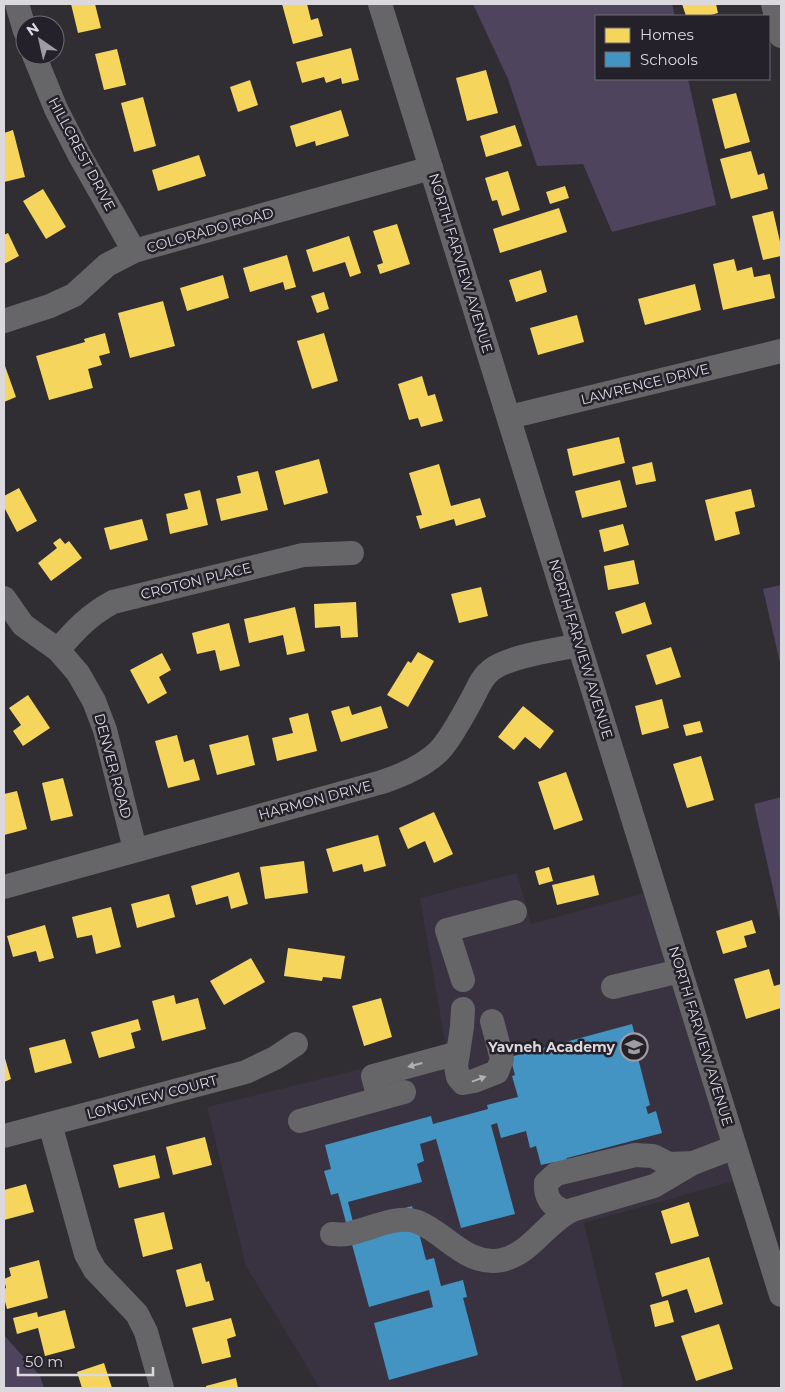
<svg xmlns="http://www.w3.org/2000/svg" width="785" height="1392" font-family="Montserrat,sans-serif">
<rect width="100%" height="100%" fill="#302d33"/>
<path fill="#393241" d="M517 873 531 924 655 890 745 1178 584 1223 624 1388H320L246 1266 207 1107 446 1048 420 898Z"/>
<g fill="#4f445d">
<path d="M473 4H672L675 16H596V79H688L716 205 612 232 583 164 537 166 508 79Z"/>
<path d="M781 585V667L763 589Z"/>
<path d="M781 797V925L754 804Z"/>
<path d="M4 1335 40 1376 44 1388H4Z"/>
</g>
<g fill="#f6d55c">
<path d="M71 4H95L101 28 78 33Z"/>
<path d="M282 4H307L311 20 318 18 323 36 293 44Z"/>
<path d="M682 4H716L718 13 707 16H686Z"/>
<path d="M351 48 359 80 342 84 341 78 326 83 324 77 302 83 296 62Z"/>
<path d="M117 49 126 85 104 90 95 54Z"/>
<path d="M486 70 498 113 467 121 456 78Z"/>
<path d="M250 80 258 105 238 112 230 87Z"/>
<path d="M736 93 750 142 725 149 712 99Z"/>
<path d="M143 97 156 146 134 152 121 103Z"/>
<path d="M341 110 349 136 316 146 315 141 296 147 290 126Z"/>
<path d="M515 125 522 146 486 157 480 136Z"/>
<path d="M13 130 25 177 4 182V133Z"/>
<path d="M751 151 758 175 764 173 768 189 731 199 720 159Z"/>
<path d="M199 155 206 176 158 191 152 170Z"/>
<path d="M508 171 520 210 502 216 497 200 492 201 485 178Z"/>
<path d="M565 186 569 198 550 204 546 192Z"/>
<path d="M43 189 66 227 46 239 23 201Z"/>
<path d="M559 208 567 232 500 253 493 229Z"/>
<path d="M773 211 781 246V256L763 260 752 216Z"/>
<path d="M397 224 410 264 380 274 377 265 383 263 373 231Z"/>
<path d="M8 233 19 256 4 264V235Z"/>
<path d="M349 236 361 273 350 277 345 262 313 272 306 250Z"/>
<path d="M287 255 296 287 285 290 283 282 250 292 243 268Z"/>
<path d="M734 259 737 271 752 267 754 277 770 274 775 298 723 310 713 264Z"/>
<path d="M541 270 547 292 516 302 509 280Z"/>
<path d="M223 275 229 298 187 311 180 288Z"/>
<path d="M695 284 701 310 645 325 638 299Z"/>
<path d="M324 292 329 309 317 313 311 296Z"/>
<path d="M163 301 175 346 130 358 118 313Z"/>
<path d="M577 315 584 342 538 355 530 328Z"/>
<path d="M105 333 110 353 99 356 102 365 88 369 93 388 49 400 36 356 85 342 84 339Z"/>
<path d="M324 333 338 381 312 389 297 341Z"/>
<path d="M4 366H5L16 397 4 402Z"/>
<path d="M422 376 428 396 435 394 443 421 421 427 418 418 409 420 398 384Z"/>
<path d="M619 437 625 463 573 476 567 449Z"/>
<path d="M319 459 328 493 284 505 275 471Z"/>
<path d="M652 462 656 481 636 485 632 467Z"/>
<path d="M439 464 451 506 480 498 486 517 456 526 454 519 420 529 416 516 422 515 409 473Z"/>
<path d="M258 471 268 510 221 521 216 499 241 493 237 476Z"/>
<path d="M620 480 627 507 582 518 575 491Z"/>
<path d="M19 488 37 521 17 532 4 507V496Z"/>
<path d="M751 489 755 507 735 512 740 534 715 541 705 500Z"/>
<path d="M200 490 208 525 170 534 166 514 188 509 184 494Z"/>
<path d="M142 519 148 540 110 550 104 528Z"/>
<path d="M623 524 629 545 604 552 599 530Z"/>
<path d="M60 538 65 544 69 541 82 558 51 581 38 563 57 548 53 543Z"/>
<path d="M634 560 639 584 608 590 604 566Z"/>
<path d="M481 587 488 616 459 623 451 594Z"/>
<path d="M356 602 358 637 341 638 340 626 315 628 314 604Z"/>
<path d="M645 602 652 624 622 634 615 612Z"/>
<path d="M295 607 305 651 287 655 283 635 249 643 244 619Z"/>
<path d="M229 623 240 666 220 671 215 650 197 654 192 633Z"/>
<path d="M671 647 681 677 656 685 646 655Z"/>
<path d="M418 652 434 661 408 707 387 695 408 661 411 663Z"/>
<path d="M162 653 171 670 159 677 167 693 148 704 130 670Z"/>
<path d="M28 695 50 728 23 746 13 731 21 725 9 708Z"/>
<path d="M662 699 669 728 642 735 635 706Z"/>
<path d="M349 706 352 715 381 706 388 728 341 742 331 711Z"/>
<path d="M523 706 554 731 540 749 525 737 514 750 498 737Z"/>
<path d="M308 713 317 751 277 761 272 738 293 733 289 718Z"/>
<path d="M700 721 703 732 686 736 683 725Z"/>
<path d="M177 735 184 762 194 759 200 780 168 788 155 741Z"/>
<path d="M248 735 255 765 217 775 209 745Z"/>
<path d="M701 756 714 800 687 808 673 764Z"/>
<path d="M566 772 583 820 554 830 538 782Z"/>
<path d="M63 778 73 816 51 821 42 783Z"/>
<path d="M17 791 27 829 4 835V794Z"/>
<path d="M434 812 453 854 434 863 425 841 408 849 399 828Z"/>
<path d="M378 835 386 866 364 872 362 864 333 872 326 849Z"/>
<path d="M304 861 308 893 265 899 260 867Z"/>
<path d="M549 867 553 881 539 885 535 871Z"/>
<path d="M239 872 248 904 231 909 228 896 196 905 191 886Z"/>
<path d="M594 875 599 895 557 905 552 885Z"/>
<path d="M169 894 175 917 137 928 131 904Z"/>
<path d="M111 907 121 947 96 954 92 935 77 938 72 917Z"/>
<path d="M752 920 756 933 744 936 747 947 723 954 716 931Z"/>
<path d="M45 925 54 958 39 962 36 951 13 957 7 936Z"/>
<path d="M288 948 345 956 341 979 323 977 322 981 284 976Z"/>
<path d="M251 958 265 982 224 1005 210 981Z"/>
<path d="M769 969 774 986 781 984V1008L746 1019 734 979Z"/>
<path d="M174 995 176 1004 198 998 206 1029 162 1041 152 1001Z"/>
<path d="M381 998 392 1037 364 1046 352 1006Z"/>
<path d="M138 1019 141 1030 131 1033 135 1048 99 1058 91 1032Z"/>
<path d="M65 1039 72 1063 35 1073 29 1048Z"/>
<path d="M4 1055 11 1079 4 1082Z"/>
<path d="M205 1137 212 1165 173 1175 166 1147Z"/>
<path d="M155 1155 160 1178 119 1188 113 1165Z"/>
<path d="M26 1184 34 1212 4 1220V1190Z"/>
<path d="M689 1202 699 1236 671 1244 661 1211Z"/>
<path d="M164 1212 173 1249 143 1257 134 1219Z"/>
<path d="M709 1257 723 1304 695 1313 687 1289 662 1297 655 1273Z"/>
<path d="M39 1260 48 1298 7 1309 4 1298V1289L6 1288 4 1279 11 1276 9 1268Z"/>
<path d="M201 1263 206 1282 209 1281 214 1300 186 1307 176 1270Z"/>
<path d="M668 1300 674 1322 655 1327 650 1305Z"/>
<path d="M65 1310 75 1348 45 1356 38 1328 17 1334 13 1318 37 1312 38 1317Z"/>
<path d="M231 1318 236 1336 227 1339 231 1357 202 1364 192 1328Z"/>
<path d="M719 1324 733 1369 696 1381 681 1336Z"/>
<path d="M104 1363 112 1388H82L77 1372Z"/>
<path d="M236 1378 238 1388H206V1386Z"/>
</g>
<path fill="#4393c3" d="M632 1024 638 1046 630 1048 632 1055 637 1054 650 1105 646 1107 648 1114 656 1111 662 1133 567 1158 565 1161 557 1163 554 1162 541 1165 536 1146 530 1148 526 1131 501 1138 497 1123 491 1125 515 1214 461 1228 436 1139 420 1144 424 1161 417 1164 422 1182 348 1202 353 1222 412 1206 426 1260 434 1258 441 1286 463 1280 467 1297 463 1298 478 1355 389 1380 374 1323 433 1307 429 1290 369 1307 338 1193 331 1195 324 1171 331 1169 325 1145 431 1116 433 1124 488 1109 487 1105 518 1097 512 1076 515 1075 510 1057Z"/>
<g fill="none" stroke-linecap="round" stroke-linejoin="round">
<g stroke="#666568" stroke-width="24">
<path d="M17 4 25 31"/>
<path d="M380 4 781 1295"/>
<path d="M773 4 781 36"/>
<path d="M34 55 56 109 80 156 134 251"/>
<path d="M4 321 50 306 74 295 107 265 134 251 431 168"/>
<path d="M509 417 781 351"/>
<path d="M4 598 23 625 58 650 78 673 94 701 105 730 135 849"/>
<path d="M58 650C75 630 89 615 113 602L303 555 352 553"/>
<path d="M4 887 382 782C403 775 424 766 439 751 449 741 465 712 472 699 478 688 481 678 491 670 509 656 556 650 579 645"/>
<path d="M463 980 447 930 515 912"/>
<path d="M613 987 680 971"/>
<path d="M463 1009 462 1027 456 1066 458 1077 463 1083 474 1081 497 1072 502 1059 492 1021"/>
<path d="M379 1098 373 1076 458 1053"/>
<path d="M300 1121 404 1092"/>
<path d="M50 1124 86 1254 95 1270 137 1314 146 1332 162 1388"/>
<path d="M4 1136 246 1072 275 1058 296 1044"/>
<path d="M567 1212C552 1207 545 1199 546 1183L556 1174 635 1155 653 1156 669 1164 693 1163 735 1147"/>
<path d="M332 1234C337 1234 342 1235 347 1234 369 1230 396 1214 418 1222 447 1234 467 1267 502 1260 532 1253 546 1222 572 1210L654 1186 693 1163"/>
</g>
</g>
<defs><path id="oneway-solid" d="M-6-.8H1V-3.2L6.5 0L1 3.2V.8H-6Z" transform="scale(1.25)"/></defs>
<g fill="#b2b0b5">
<use href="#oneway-solid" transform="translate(415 1065) rotate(165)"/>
<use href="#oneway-solid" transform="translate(479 1079) rotate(-20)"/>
</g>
<defs>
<g id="school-ring" transform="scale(1.4375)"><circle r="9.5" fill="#25212a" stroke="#9f9ca2" stroke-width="1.5"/><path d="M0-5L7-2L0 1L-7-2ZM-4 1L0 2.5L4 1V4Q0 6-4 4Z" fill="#9f9ca2"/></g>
</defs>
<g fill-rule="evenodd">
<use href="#school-ring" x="634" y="1047"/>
</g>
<g text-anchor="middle" stroke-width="5" stroke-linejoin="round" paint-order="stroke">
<g font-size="14" fill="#dbd8de" stroke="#25212a">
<text transform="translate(82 154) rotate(62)" y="5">HILLCREST DRIVE</text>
<text transform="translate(210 230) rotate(-16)" y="5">COLORADO ROAD</text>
<text transform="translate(461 263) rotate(73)" y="5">NORTH FARVIEW AVENUE</text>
<text transform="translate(645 384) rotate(-14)" y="5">LAWRENCE DRIVE</text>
<text transform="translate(196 581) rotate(-14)" y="5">CROTON PLACE</text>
<text transform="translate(581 649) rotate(73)" y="5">NORTH FARVIEW AVENUE</text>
<text transform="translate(113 766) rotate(75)" y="5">DENVER ROAD</text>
<text transform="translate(315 800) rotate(-15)" y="5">HARMON DRIVE</text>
<text transform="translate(701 1036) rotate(73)" y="5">NORTH FARVIEW AVENUE</text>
<text transform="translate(152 1097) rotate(-15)" y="5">LONGVIEW COURT</text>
</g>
<g font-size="14" font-weight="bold" fill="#dbd8de" stroke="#25212a" text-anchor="end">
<text x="615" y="1052">Yavneh Academy</text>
</g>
</g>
<rect width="785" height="1392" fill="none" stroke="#dbd8de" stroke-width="10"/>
<rect x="595" y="15" width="175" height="65" fill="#25212a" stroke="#6e6a72"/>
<rect x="605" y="28" width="25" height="15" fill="#f6d55c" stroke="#6e6a72"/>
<text x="640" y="40" font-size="15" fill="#dbd8de">Homes</text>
<rect x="605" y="52" width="25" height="15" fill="#4393c3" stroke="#6e6a72"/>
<text x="640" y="65" font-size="15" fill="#dbd8de">Schools</text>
<g transform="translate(40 40) rotate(326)"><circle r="24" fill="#25212a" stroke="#6e6a72"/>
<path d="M0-4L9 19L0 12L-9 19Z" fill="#9f9ca2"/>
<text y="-8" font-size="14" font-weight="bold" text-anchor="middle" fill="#dbd8de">N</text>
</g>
<path d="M18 1367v8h135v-8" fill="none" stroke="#dbd8de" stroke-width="2.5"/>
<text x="25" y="1367" font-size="15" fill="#dbd8de" stroke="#25212a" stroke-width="4" paint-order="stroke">50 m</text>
</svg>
